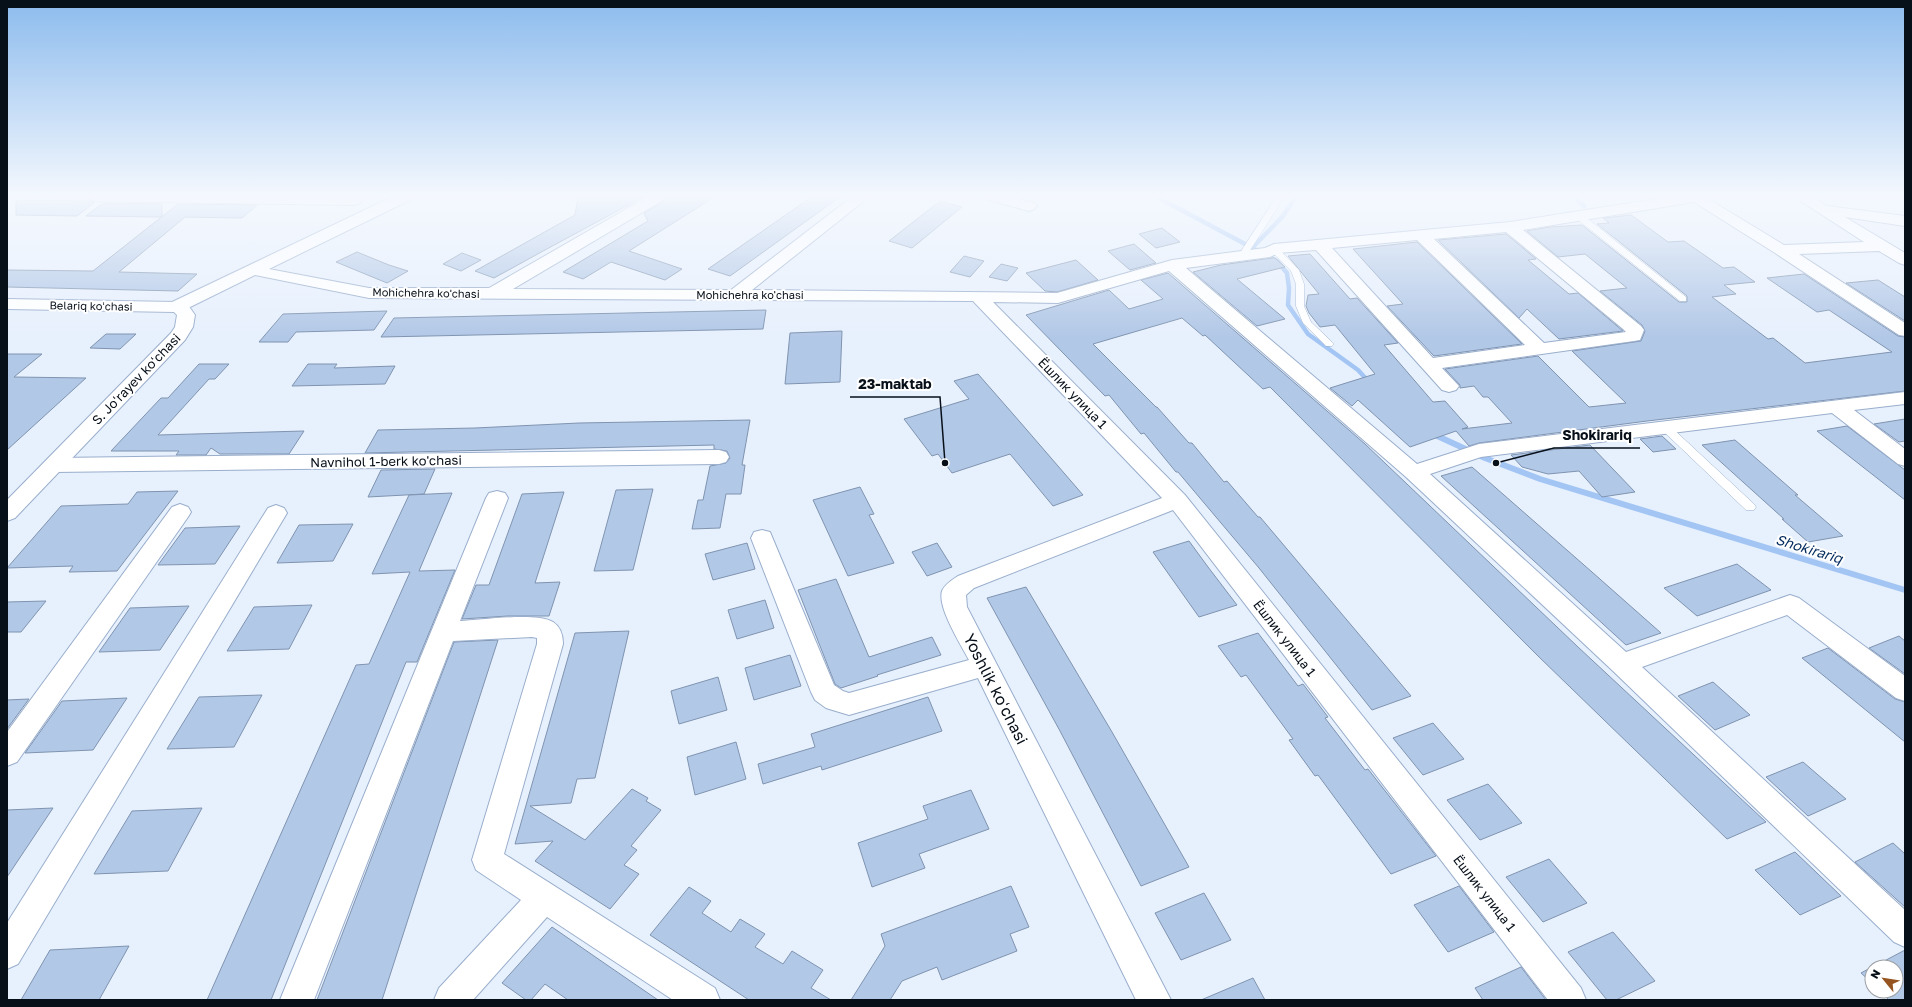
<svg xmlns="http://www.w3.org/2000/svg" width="1912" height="1007" font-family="'Golos Text',sans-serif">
<rect width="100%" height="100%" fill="#e7f0fd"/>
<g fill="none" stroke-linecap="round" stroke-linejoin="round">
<g stroke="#a3c5f4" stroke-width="4.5">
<path d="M1155 196 1277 261 1287 273 1289 288 1288 305 1308 334 1358 370 1370 383"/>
<path d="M1573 196 1584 206"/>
<path d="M1253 247 1283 216 1296 196"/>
</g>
<path stroke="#a3c5f4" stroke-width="6" d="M1433 434 1485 458 1540 479 1905 590"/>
</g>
<g fill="#b2c8e7" stroke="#7f94b0">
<path d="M578 196H645L545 250 494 278 475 271 575 215Z"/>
<path d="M668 196H716L629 251 682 269 665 280 611 262 583 279 563 272 648 221 644 213 666 200Z"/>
<path d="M813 196H841L730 276 708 269Z"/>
<path d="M16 200 92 201 95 202 77 216 16 215Z"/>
<path d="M940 201 962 207 912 248 889 241Z"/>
<path d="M103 203 162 204V217L86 216Z"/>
<path d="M178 204 257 205 242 218 185 217 119 272 197 274 178 291 7 287V270L93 271Z"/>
<path d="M1631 215 1668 242 1684 241 1723 268 1734 267 1755 282 1724 285 1736 294 1712 297 1768 339 1773 338 1805 363 1892 352 1829 310 1817 312 1767 278 1804 274 1898 336 1905 337V391L1647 421 1479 443 1469 446 1456 431 1410 447 1358 400 1352 406 1330 388 1375 374 1335 325 1320 327 1309 313 1306 306 1308 295 1319 294 1288 256 1310 254 1350 299 1357 298 1398 343 1384 345 1433 402 1445 401 1468 427 1462 429 1512 423 1488 397H1483L1474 386 1460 388V385L1445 369 1538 356 1589 407 1626 403 1572 351 1641 341 1645 331 1642 325 1600 291 1627 288 1585 254 1558 257 1527 231 1550 227 1582 225 1679 302H1687V296L1597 224 1609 223 1603 218Z"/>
<path d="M1162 228 1180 242 1156 248 1139 234Z"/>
<path d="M1506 234 1536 259 1528 260 1569 294 1578 293 1623 331 1559 339 1527 309 1519 318 1438 240Z"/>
<path d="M1417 242 1522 344 1434 356 1387 306 1403 304 1353 249Z"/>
<path d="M1134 244 1156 263 1130 270 1108 251Z"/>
<path d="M357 252 389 265 408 271 387 283 336 262Z"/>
<path d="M462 253 481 260 461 271 443 264Z"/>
<path d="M964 256 984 261 970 277 950 272Z"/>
<path d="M1272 258H1275L1285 267 1237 279 1285 319 1257 326 1193 272 1221 265Z"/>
<path d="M1076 260 1098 280 1057 292 1045 291 1026 273Z"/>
<path d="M1001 264 1018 268 1007 281 989 277Z"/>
<path d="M1168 273 1365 444 1578 647 1766 822 1727 839 1538 656 1270 387 1263 389 1205 335 1203 336 1182 318 1093 344 1156 407H1157L1189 443H1192L1224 482 1227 481 1258 517H1260L1411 696 1372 710 1259 568 1178 472H1176L1144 433 1141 434 1109 395 1105 396 1026 315 1109 290 1129 309 1163 299 1141 280Z"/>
<path d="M1878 280 1905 297V321L1846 283Z"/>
<path d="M766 310 763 329 381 337 394 318Z"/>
<path d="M387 311 374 330 296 332 288 342H259L283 314Z"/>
<path d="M842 331 840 382 785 384 790 333Z"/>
<path d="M106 334H136L120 349 90 348Z"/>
<path d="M7 354H42L14 377 86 378 7 450Z"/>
<path d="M199 364H229L215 379H209L158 435 304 431 289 454H220L211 448 206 455H176L179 451H111L161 398H168Z"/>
<path d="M308 364H337L334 368 395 366 385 384 292 386Z"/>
<path d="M978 374 1020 422 1083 495 1053 506 1010 454 952 473 938 454 932 456 904 419 969 399 954 381Z"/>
<path d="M1905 419V441L1899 442 1874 424Z"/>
<path d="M750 420 742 465H745L741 494H726L720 528 692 529 698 500H703L710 466 726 463 730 458 727 451 714 449V445L365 453 378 430 475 428 579 423Z"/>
<path d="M1847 426 1905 470V500L1817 431Z"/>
<path d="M1662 436 1676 449 1653 452 1640 439Z"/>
<path d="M1735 440 1798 495H1795L1843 536 1808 542 1782 519H1784L1702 445Z"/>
<path d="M1590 445 1635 492 1602 497 1579 471 1548 474 1522 467 1511 455Z"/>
<path d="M1472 467 1592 572 1661 633 1626 645 1441 476Z"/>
<path d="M435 469 424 494 368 497 381 470Z"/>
<path d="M860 487 874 514 869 515 894 563 848 576 813 500Z"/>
<path d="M653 489 633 570 594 571 616 490Z"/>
<path d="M178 491 117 571 69 572 73 566 7 568 61 506 128 504 137 492Z"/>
<path d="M564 492 535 583 560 582 549 616H508L462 619 476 585H489L522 494Z"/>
<path d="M452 493 419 571 455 570 417 662H406L271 1000H207L356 665 369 664 410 572 372 574 409 495Z"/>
<path d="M353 524 333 561 277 563 299 525Z"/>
<path d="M240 526 215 564 158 565 185 528Z"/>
<path d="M1189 541 1208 567 1237 605 1199 617 1153 552Z"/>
<path d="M747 543 755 569 713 580 705 554Z"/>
<path d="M937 543 952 567 927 576 912 552Z"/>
<path d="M1737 564 1771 590 1697 616 1664 588Z"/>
<path d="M836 579 869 657 932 637 941 655 877 675 878 676 841 688 835 684 798 590Z"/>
<path d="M1026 587 1112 732 1189 867 1141 886 1060 731 987 598Z"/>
<path d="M765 600 774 628 737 639 728 610Z"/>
<path d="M46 601 21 632H7V602Z"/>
<path d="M312 605 289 649 227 651 254 607Z"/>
<path d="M189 606 160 650 99 652 130 608Z"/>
<path d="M629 631 595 778 577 779 571 803 530 806 585 840 632 789 648 798 646 801 661 810 631 846 637 850 624 865 639 874 610 909 535 861 553 841 515 844 575 633Z"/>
<path d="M1258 633 1298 686 1303 684 1328 717 1325 718 1365 770 1368 769 1436 856 1391 874 1318 775 1315 776 1289 740 1293 739 1246 675 1241 677 1218 646Z"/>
<path d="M1899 636 1905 641V674L1869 648Z"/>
<path d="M498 640 382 1000H317L454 642Z"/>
<path d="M1828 648 1895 699 1905 702V742L1802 658Z"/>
<path d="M790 655 801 686 754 700 745 668Z"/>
<path d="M718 677 727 710 679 724 671 691Z"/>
<path d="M1713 682 1750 715 1715 730 1678 696Z"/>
<path d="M262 695 234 747 167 749 199 697Z"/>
<path d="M928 697 942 731 822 770 821 766 763 784 758 764 815 747 811 734Z"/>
<path d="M127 698 93 750 25 753 62 701Z"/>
<path d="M29 699 7 729V700Z"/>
<path d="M1433 723 1464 759 1423 775 1393 738Z"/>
<path d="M736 742 746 779 695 795 687 757Z"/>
<path d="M1803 762 1846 799 1808 816 1766 777Z"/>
<path d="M1488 784 1522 823 1480 840 1447 800Z"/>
<path d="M971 790 989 829 919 854 925 868 872 887 858 843 928 819 923 806Z"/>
<path d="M53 808 7 877V810Z"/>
<path d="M202 808 168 871 94 874 132 811Z"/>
<path d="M1893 843 1905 854V907L1855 862Z"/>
<path d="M1795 852 1841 896 1800 915 1755 870Z"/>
<path d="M1549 859 1587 903 1543 922 1506 877Z"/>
<path d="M1011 886 1029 927 1010 934 1017 951 942 980 937 967 902 981 890 1000H851L885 946 881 934Z"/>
<path d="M1459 886 1494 932 1448 952 1414 905Z"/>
<path d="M689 887 711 901 702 913 731 932 740 919 765 934 755 947 783 964 792 951 823 970 811 988 831 1000H749L650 935Z"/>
<path d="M1204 893 1231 940 1181 960 1155 913Z"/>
<path d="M552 927 607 965 658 1000H568L545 984 531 1000H526L502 983Z"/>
<path d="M1613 932 1655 981 1616 1000H1607L1568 952Z"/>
<path d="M129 946 99 1000H21L50 950Z"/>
<path d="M1905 950V1000H1889L1880 991H1896V967H1873Z"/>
<path d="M1521 967 1546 1000H1483L1475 988Z"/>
<path d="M1872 967V983L1861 973Z"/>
<path d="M1253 978 1265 1000H1201Z"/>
</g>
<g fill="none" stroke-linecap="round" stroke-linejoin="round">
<g stroke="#99aecc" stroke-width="1">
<g id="lane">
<path d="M1277 196H1285L1245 258H1239L1238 256Z"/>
<path d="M1577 215H1583L1686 297V301H1680L1577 219Z"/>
<path d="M1271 247H1277L1299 270 1304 284V306L1311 322 1332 342 1334 344 1332 346H1326L1303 323 1296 306V284L1291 271 1271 251Z"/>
<path d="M1666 425 1670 426 1754 504 1756 507 1754 510H1746L1662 430 1661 428 1662 426Z"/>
</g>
</g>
<g stroke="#99aecc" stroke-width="2">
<g id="street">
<path d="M88 196H359L363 200 360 203 355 205 95 201 90 199Z"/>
<path d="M394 196H414L412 199 269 269 369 288H489L649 196H667L665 199 513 289 731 290 853 196H870L752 290 1057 293 1172 260 1265 248 1274 244 1510 222 1675 196H1713L1710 200 1784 245 1864 242 1793 196H1811L1827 206 1905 216V226L1845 217 1905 253V265L1899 263 1879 251 1799 254 1905 323V336L1899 335 1775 253 1694 202 1523 230 1641 326 1644 330 1640 340 1634 341 1442 368 1459 386 1456 390 1449 392 1442 390 1316 250 1278 253 1270 257 1186 268 1417 464 1479 444 1905 392V404L1854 410 1905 449V466L1898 464 1832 413 1481 457 1430 474 1626 652 1790 595 1799 598 1905 676V701L1896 698 1787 615 1642 667 1905 910V947L1894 942 1613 671 1406 477 1169 271 1058 303 993 302 1185 495 1581 988 1586 1000H1548L1173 510 974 588 966 595 967 607 1171 1000H1136L978 678 849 715 826 708 815 700 811 692 751 538 754 532 762 530 770 532 834 685 843 691 849 693 969 660C961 645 937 607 942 591 945 584 952 580 958 576L1162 498 973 301 369 298 255 275 182 311 176 312 170 311 167 307 170 303ZM1506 232 1623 329 1626 332 1544 343 1434 239ZM1417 240 1525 345 1433 358 1332 248Z"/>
<path d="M984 196H1010L1034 203 1037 206 1034 209 1029 211 986 199Z"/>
<path d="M719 450 726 452 729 457 726 462 719 464 54 472 47 470 43 465 47 460 54 458Z"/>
<path d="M497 491 505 493 508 498 460 621C480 620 537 612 553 622 561 627 563 636 563 644L504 854 715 988 720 1000H673L547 917 473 1000H434L439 988 521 900 476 870 472 860 537 644V638L532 637 453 641 314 1000H280L486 498 489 493Z"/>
<path d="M180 504 188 507 191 512 188 517 17 762 7 766V732L172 507Z"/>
<path d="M276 505 284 508 287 513 18 964 7 969V923L268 508Z"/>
</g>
</g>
<g stroke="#99aecc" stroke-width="2">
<path id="secondary" d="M7 299 176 302 188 305 195 315 193 327 185 340 15 518 7 521V500L171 333 175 327 177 315 174 312 7 309Z"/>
</g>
<use href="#lane" fill="#fff" fill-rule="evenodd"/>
<use href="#street" fill="#fff" fill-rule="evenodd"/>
<use href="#secondary" fill="#fff" fill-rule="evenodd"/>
</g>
<linearGradient id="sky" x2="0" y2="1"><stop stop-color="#8cbbed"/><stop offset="0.58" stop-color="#f4f8fe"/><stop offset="1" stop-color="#f4f8fe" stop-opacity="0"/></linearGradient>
<rect width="1912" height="337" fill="url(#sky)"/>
<g text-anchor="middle" stroke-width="4" stroke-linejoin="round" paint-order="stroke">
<g font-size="11" fill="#070f19" stroke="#fff">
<text transform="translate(426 293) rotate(1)" y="4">Mohichehra ko'chasi</text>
<text x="750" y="299">Mohichehra ko'chasi</text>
<text transform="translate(91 306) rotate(1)" y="4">Belariq koʻchasi</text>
</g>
<g font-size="13" fill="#070f19" stroke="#fff">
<text transform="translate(136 379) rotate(-46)" y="5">S. Joʻrayev koʻchasi</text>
<text transform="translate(1073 393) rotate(46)" y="5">Ёшлик улица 1</text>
<text transform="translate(386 461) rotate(-1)" y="5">Navnihol 1-berk ko'chasi</text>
<text transform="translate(1285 638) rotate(52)" y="5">Ёшлик улица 1</text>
<text transform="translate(1485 893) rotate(52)" y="5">Ёшлик улица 1</text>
</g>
<g font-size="14" font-style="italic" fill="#032c5e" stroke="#fff">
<text transform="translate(1809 549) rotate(17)" y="5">Shokirariq</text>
</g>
<g font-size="16" fill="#070f19" stroke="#fff">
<text transform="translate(996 689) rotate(63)" y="6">Yoshlik koʻchasi</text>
</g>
</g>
<path fill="none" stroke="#070f19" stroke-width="1.5" d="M945 463L940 397H850M1496 463L1554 448H1640"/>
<g fill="#070f19" stroke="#fff" stroke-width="1.5">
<circle cx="945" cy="463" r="4"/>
<circle cx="1496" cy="463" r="4"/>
</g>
<g font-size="14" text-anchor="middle" font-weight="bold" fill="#070f19" stroke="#fff" stroke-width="4" stroke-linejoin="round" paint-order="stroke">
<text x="895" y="389">23-maktab</text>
<text x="1597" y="440">Shokirariq</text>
</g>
<rect width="1912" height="1007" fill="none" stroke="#070f19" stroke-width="16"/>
<g transform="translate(1884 979) rotate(300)"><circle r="19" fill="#ffffff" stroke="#9c9fa3"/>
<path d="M0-3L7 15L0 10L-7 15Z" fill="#965520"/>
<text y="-6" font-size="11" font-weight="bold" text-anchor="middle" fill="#070f19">N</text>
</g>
</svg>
